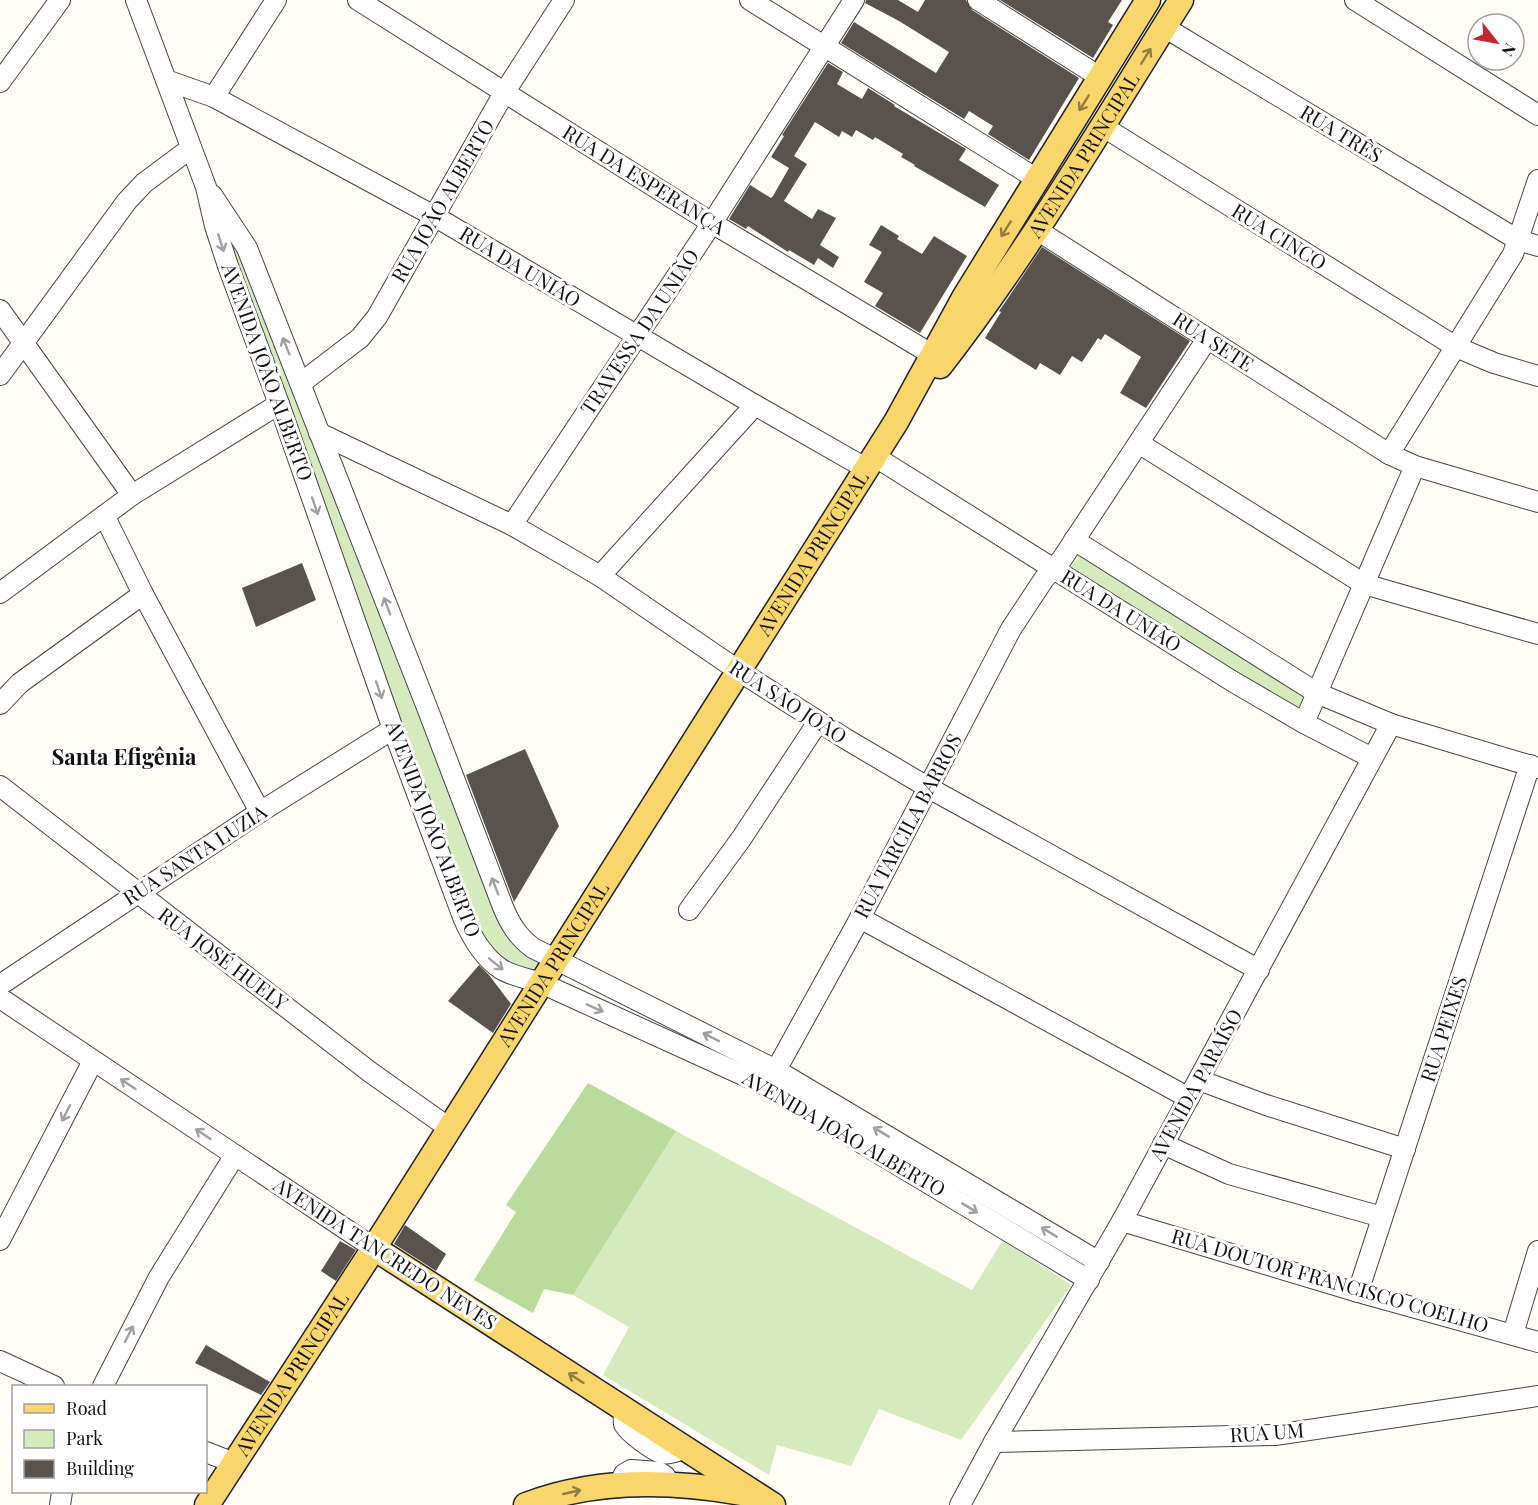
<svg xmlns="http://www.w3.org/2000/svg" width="1538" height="1505" font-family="'Playfair Display',serif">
<rect width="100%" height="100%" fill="#fffdf5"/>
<g fill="#d5ebbd">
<path d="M216 211 242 254 427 724 495 913 506 936 517 947 541 961 534 975C499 958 486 950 470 912Z"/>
<path d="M1081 552 1310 696 1301 713 1069 570Z"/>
<path d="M676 1131 972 1290 1003 1240 1071 1285 961 1440 879 1409 851 1466 777 1445 769 1475 603 1375 629 1327 573 1295Z"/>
</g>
<path fill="#b9dc9c" d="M588 1083 676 1131 573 1295 544 1289 533 1313 474 1280 516 1212 506 1205Z"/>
<g fill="#5a524d">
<path d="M866 0H898L918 12 925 0H966L972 10 1079 78 1029 160 988 134 993 126 969 111 964 119 841 43 854 22 936 73 949 52 899 21 865 3Z"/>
<path d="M1000 0H1122L1108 22 1113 25 1093 58Z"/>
<path d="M828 63 843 72 837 84 862 99 868 88 895 105 894 106 966 149 959 160 999 185 985 207 914 166 915 165 901 157 903 154 875 137 873 140 856 130 852 137 842 131 839 137 815 122 794 156 807 164 784 201 812 219 818 209 836 218 820 245 839 257 833 268 818 258 814 265 789 250 788 252 748 226 746 229 729 219 750 185 771 198 773 196 789 168 771 157 784 136 782 135Z"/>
<path d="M881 225 899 236 897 239 922 254 934 236 967 256 920 333 875 306 883 293 864 282 882 252 869 245Z"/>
<path d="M1042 247 1190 341 1146 408 1120 393 1141 357 1105 334 1101 340 1098 338 1082 362 1072 356 1060 375 1040 363 1036 370 985 338 1001 312 999 311 1004 304Z"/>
<path d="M302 563 316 600 256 627 242 588Z"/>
<path d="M525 749 559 826 514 902 466 775Z"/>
<path d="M479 965 489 975 511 1004 493 1033 448 1001Z"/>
<path d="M405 1225 446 1254 436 1271 394 1244Z"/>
<path d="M340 1241 356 1250 336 1281 321 1271Z"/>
<path d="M206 1345 270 1382 261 1395 195 1363Z"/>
</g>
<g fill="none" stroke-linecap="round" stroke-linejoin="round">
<g stroke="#444" stroke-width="22">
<g id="minor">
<path d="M136 0 206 187 215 226 228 266 279 404 393 729 463 917C471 936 483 957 501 969 512 976 529 979 541 983L767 1086 1089 1280"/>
<path d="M358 0 712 223 933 355"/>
<path d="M750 0 1037 179"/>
<path d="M978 0 1100 77"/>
<path d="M1355 0 1538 115"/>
<path d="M1164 27 1518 240 1538 246"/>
<path d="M166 80 214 97 434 216 755 405 867 469"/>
<path d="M0 82 60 0"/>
<path d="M214 97 276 0"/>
<path d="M1102 126 1456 347 1494 363 1538 376"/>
<path d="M212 195 247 248 428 710 503 907C510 924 518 937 533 948L776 1070 1099 1262"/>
<path d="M1037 230 1389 454 1415 466 1538 502"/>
<path d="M0 310 132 495"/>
<path d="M0 375 127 201 144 183 191 148"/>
<path d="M301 383 360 338 377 317 504 93 564 0"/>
<path d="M319 433 512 525 559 552 600 576 739 671 846 739 929 788 1259 970"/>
<path d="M1140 444 1364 584 1538 634"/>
<path d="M1389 454 1513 254 1538 180"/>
<path d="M874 456 1232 681 1304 723 1372 758"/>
<path d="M105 517 143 594 260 812"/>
<path d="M512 525 712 223 854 0"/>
<path d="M1074 540 1317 693 1391 724 1538 768"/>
<path d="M600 576 755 405"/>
<path d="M0 593 132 495 279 404"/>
<path d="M0 704 20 683 143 594"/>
<path d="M1304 723 1415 466"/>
<path d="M0 786 370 1072 449 1128"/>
<path d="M689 910 741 839 818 722"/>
<path d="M860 918 1189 1098"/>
<path d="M0 985 260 812 393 729"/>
<path d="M0 998 374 1248"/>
<path d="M1199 1080 1266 1105 1405 1149"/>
<path d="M770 1081 860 918 1011 629 1044 579 1062 559 1207 339"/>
<path d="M1163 1144 1229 1174 1382 1217"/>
<path d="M1122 1221 1358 1292 1538 1342"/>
<path d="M0 1240 93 1061"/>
<path d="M1358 1292 1530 765"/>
<path d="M1513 1334 1538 1251"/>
<path d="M0 1361 54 1386"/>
<path d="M103 1386 159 1277 235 1155"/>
<path d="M625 1410C624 1415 623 1419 624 1424 627 1432 653 1450 661 1453 669 1455 677 1451 684 1448"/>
<path d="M994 1442 1275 1435 1538 1396"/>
<path d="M206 1452 234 1463"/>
<path d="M620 1484 624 1474 631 1470 659 1472 665 1476 669 1484"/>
<path d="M60 1505 62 1492"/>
<path d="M960 1505 994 1442 1122 1221 1391 724"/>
</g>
</g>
<g stroke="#222" stroke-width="27">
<g id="major">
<path id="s1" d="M940 366C1030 250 1103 124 1181 0"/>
<path d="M374 1248 773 1505"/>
<path id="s2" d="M207 1505 374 1248 896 422 965 296 1148 0"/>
<path d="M526 1505C596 1478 674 1480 747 1494"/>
</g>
</g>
<use href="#minor" stroke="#fff" stroke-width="20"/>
<use href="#major" stroke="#f9d66b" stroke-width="24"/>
</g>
<defs><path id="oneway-shaft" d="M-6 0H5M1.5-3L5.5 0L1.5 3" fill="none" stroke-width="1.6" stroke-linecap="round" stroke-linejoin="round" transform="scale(1.5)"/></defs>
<g stroke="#917d42">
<use href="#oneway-shaft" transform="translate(1146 56) rotate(-58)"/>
<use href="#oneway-shaft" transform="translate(1084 103) rotate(122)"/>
<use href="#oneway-shaft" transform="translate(1006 229) rotate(122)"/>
<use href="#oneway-shaft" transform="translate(576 1378) rotate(-147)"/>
<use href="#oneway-shaft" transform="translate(572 1492) rotate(-13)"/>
</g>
<g stroke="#a0a0a0">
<use href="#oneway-shaft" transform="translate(221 243) rotate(72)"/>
<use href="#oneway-shaft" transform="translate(286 346) rotate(-112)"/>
<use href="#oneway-shaft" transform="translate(315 506) rotate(71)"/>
<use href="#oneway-shaft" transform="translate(387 606) rotate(-111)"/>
<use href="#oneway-shaft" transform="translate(379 690) rotate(71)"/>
<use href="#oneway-shaft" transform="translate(495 886) rotate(-111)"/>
<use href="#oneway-shaft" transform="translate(496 964) rotate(39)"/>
<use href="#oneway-shaft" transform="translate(595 1008) rotate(24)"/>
<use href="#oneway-shaft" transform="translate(711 1037) rotate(-153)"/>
<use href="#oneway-shaft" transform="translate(128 1084) rotate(-146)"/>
<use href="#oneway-shaft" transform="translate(66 1113) rotate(117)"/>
<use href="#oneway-shaft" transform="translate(881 1132) rotate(-149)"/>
<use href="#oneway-shaft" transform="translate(203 1134) rotate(-146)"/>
<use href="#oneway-shaft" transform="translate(970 1208) rotate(31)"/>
<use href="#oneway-shaft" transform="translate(1049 1232) rotate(-149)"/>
<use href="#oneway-shaft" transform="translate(129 1334) rotate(-63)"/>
</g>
<g text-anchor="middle" stroke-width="6" stroke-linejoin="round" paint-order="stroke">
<g font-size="20" fill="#111" stroke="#fff">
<text transform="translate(1341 134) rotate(31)" y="7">RUA TRÊS</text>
<text dy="7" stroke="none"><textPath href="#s1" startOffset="255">AVENIDA PRINCIPAL</textPath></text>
<text transform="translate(644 180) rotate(32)" y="7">RUA DA ESPERANÇA</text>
<text transform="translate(443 201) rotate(-60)" y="7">RUA JOÃO ALBERTO</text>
<text transform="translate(1279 237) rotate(32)" y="7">RUA CINCO</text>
<text transform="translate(520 267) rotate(31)" y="7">RUA DA UNIÃO</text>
<text transform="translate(640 332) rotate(-56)" y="7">TRAVESSA DA UNIÃO</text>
<text transform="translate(1213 342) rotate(33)" y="7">RUA SETE</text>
<text transform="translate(267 372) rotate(70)" y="7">AVENIDA JOÃO ALBERTO</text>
<text dy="7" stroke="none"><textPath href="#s2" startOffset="1128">AVENIDA PRINCIPAL</textPath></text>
<text transform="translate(1121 611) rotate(32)" y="7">RUA DA UNIÃO</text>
<text transform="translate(788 702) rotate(33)" y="7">RUA SÃO JOÃO</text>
<text transform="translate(908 826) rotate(-62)" y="7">RUA TARCILA BARROS</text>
<text transform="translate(433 829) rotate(69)" y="7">AVENIDA JOÃO ALBERTO</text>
<text transform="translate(195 855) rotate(-33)" y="7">RUA SANTA LUZIA</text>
<text transform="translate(223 959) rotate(37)" y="7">RUA JOSÉ HUELY</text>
<text dy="7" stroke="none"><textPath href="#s2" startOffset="642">AVENIDA PRINCIPAL</textPath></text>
<text transform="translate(1444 1029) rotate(-72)" y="7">RUA PEIXES</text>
<text transform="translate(1196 1085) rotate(-61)" y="7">AVENIDA PARAÍSO</text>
<text transform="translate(844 1134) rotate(30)" y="7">AVENIDA JOÃO ALBERTO</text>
<text transform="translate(385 1254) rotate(33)" y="7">AVENIDA TANCREDO NEVES</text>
<text transform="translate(1330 1281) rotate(16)" y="7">RUA DOUTOR FRANCISCO COELHO</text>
<text dy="7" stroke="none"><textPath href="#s2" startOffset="156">AVENIDA PRINCIPAL</textPath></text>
<text transform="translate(1267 1433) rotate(-4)" y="7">RUA UM</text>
</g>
<g font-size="22" font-weight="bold" fill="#111" stroke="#fff">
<text x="124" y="765">Santa Efigênia</text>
</g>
</g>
<rect x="12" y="1385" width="195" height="108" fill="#ffffff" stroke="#a0a0a0" stroke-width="1.5"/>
<rect x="24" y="1404" width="30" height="9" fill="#f9d66b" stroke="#a0a0a0" stroke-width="1.5"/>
<text x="66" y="1415" font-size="18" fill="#111111">Road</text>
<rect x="24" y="1430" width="30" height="18" fill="#d5ebbd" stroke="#a0a0a0" stroke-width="1.5"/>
<text x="66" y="1445" font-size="18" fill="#111111">Park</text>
<rect x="24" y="1460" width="30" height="18" fill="#5a524d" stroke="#a0a0a0" stroke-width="1.5"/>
<text x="66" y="1475" font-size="18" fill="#111111">Building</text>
<g transform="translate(1496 42) rotate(121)"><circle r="28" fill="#ffffff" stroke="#a0a0a0" stroke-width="1.5"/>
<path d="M0-4.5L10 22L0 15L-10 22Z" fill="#c4262e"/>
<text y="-9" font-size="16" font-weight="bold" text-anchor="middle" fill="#111111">N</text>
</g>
</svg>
